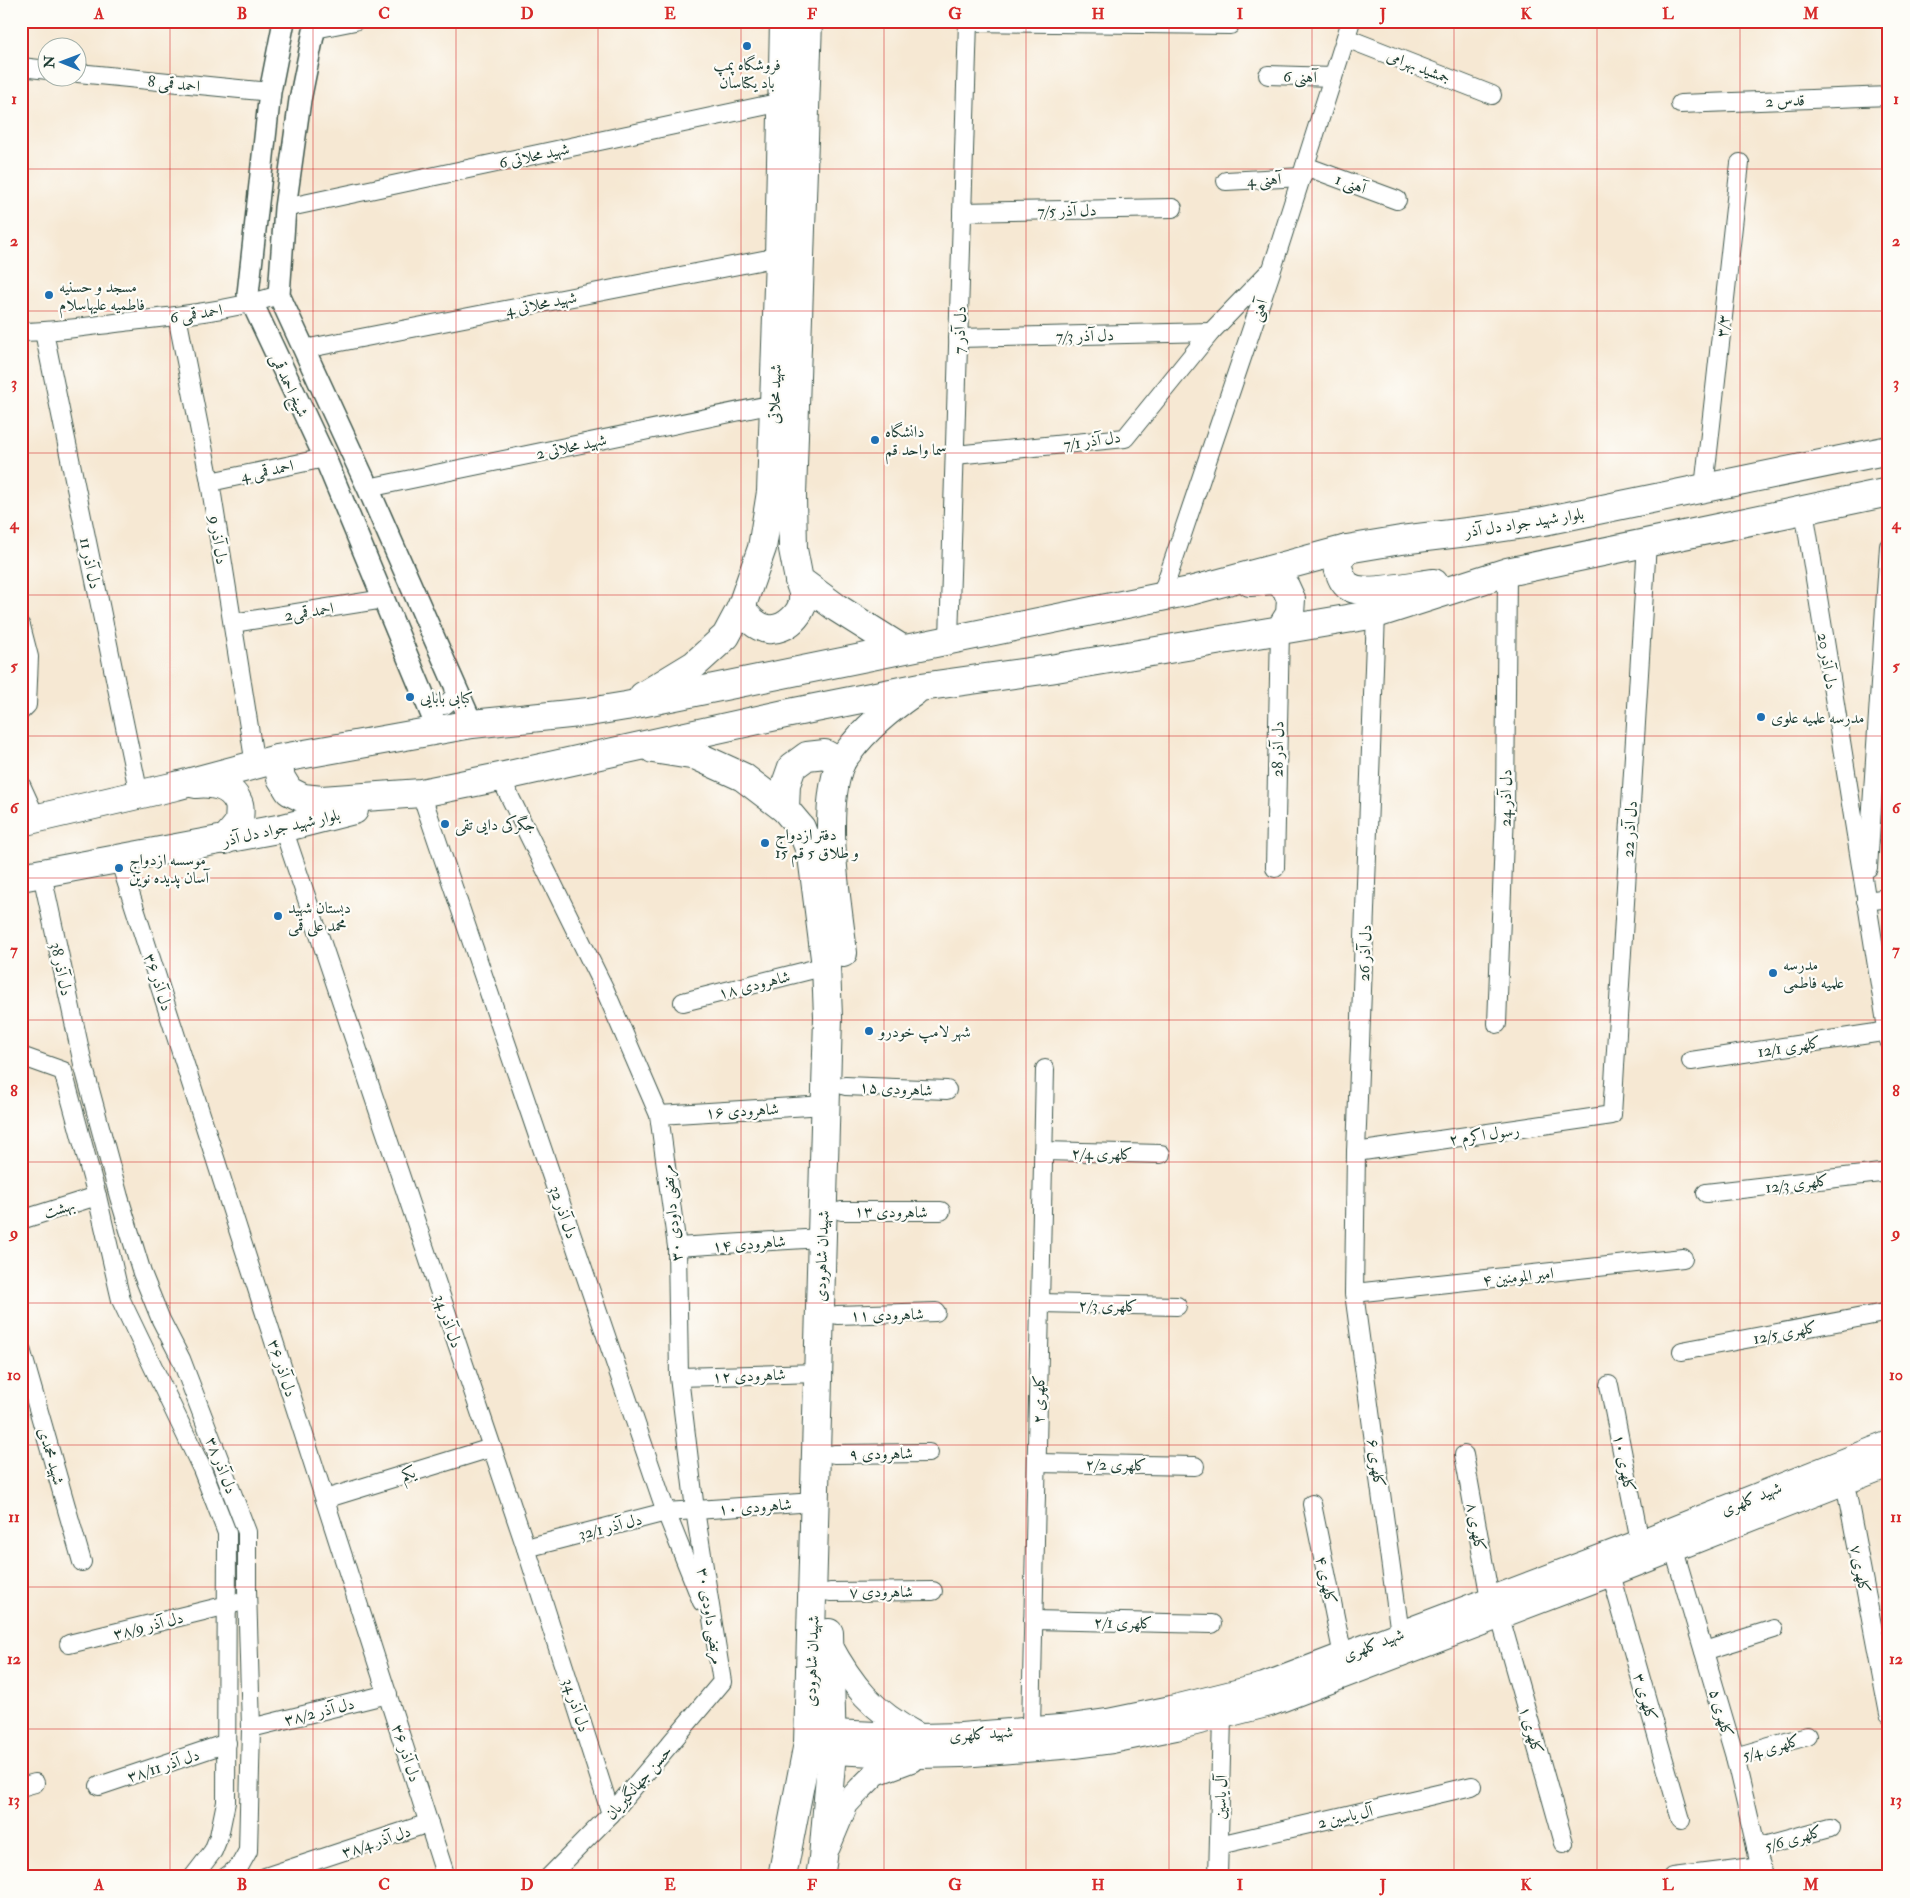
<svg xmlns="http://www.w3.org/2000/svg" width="1910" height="1898" font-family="'IM FELL Double Pica',Amiri,serif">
<rect width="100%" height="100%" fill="#fdfcf7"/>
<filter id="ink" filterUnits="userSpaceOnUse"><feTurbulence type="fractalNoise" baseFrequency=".02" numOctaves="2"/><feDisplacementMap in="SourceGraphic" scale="10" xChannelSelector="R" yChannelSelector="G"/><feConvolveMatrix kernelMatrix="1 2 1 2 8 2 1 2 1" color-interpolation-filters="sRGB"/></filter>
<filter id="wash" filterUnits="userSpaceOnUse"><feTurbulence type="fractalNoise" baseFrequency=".0096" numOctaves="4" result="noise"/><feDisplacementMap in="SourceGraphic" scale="20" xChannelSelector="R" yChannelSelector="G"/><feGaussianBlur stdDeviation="1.12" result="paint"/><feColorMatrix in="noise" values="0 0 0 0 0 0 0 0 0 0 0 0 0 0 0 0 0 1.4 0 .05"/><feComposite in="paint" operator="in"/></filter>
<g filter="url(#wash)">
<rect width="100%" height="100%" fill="#f6e8d3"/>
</g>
<g filter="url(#ink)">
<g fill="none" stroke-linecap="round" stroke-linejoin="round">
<g stroke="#3f574c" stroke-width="20">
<g id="minor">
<path d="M968 22 1230 25"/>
<path d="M315 29 355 21"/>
<path d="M1346 38 1492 95"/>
<path d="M21 67 48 70"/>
<path d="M78 73 270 92"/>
<path d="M1268 75 1333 77"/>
<path d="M1680 104 1889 96"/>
<path d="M1305 166 1397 200"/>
<path d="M1226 181 1302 177"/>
<path d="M285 208 782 102"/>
<path d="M962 212 1173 208"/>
<path d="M177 316 210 482 255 765"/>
<path d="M21 332C56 332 90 326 124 322 176 316 229 311 279 295"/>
<path d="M44 332 139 795"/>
<path d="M958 338 1211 332"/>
<path d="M304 349 779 257"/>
<path d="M955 455 1125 438 1211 332 1268 273"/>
<path d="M210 482 325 458"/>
<path d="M368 488 774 404"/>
<path d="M1704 488 1740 163"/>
<path d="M1804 510 1889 1041"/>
<path d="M1161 597 1272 269 1351 21"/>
<path d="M1376 614 1356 1152 1354 1293 1400 1634"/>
<path d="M233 623 384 599"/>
<path d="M21 626 29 657 27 705 21 711"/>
<path d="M949 639 968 21"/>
<path d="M426 699 434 705H445L454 697 455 685"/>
<path d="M500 777 605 990 659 1115 677 1247 679 1377 695 1510 722 1682 611 1814 549 1877"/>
<path d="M21 785 36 818"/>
<path d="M421 793 666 1512 702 1602"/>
<path d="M283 828 526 1548 611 1814"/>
<path d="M119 859 446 1877"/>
<path d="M1275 868 1280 630"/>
<path d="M1868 868 1889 546"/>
<path d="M42 874 83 1064 119 1197 142 1273 161 1320 181 1359 247 1532V1589L251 1728 248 1851 239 1867 226 1877"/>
<path d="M1866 901 1889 898"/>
<path d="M683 1002 826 966"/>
<path d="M1497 1024 1505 811 1507 572"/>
<path d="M21 1056 63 1071 97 1196 121 1300 202 1469 227 1533 226 1802 219 1836 213 1851 193 1877"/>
<path d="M1691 1061 1889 1031"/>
<path d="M845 1086 947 1090"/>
<path d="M659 1115 826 1105"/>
<path d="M1043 1151 1161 1154"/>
<path d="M1356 1152 1612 1115 1647 543"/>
<path d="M1706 1193 1889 1172"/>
<path d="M841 1211H941"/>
<path d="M21 1220 97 1196"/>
<path d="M677 1247 821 1238"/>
<path d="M1354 1293 1683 1258"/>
<path d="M1040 1303 1177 1306"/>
<path d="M837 1315 936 1312"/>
<path d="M21 1349 82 1562"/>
<path d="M1682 1351 1889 1312"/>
<path d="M679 1377 818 1373"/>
<path d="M1609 1385 1640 1542"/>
<path d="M834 1454 929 1453"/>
<path d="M1464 1455 1490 1599"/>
<path d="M1037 1463 1195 1466"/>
<path d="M1845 1483 1889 1714"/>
<path d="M325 1499 491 1448"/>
<path d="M1312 1504 1343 1656"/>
<path d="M526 1548 666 1512 814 1502"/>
<path d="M1674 1550 1735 1757 1763 1877"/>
<path d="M1611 1574 1681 1820"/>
<path d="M830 1592 933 1591"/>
<path d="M1500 1617 1564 1843"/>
<path d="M1033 1620 1212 1624"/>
<path d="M69 1644 236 1603"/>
<path d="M1704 1651 1774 1629"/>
<path d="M251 1728 388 1694"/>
<path d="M1031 1729 1045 1069"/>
<path d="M1735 1757 1807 1736"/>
<path d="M99 1786 227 1743"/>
<path d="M21 1787 35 1783"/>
<path d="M1219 1845 1472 1786"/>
<path d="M1756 1848 1830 1828"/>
<path d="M265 1877 429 1823"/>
<path d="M1218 1877 1222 1717"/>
<path d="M1673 1877 1761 1866"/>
</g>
</g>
<g stroke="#3f574c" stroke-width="24">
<g id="tertiary">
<path d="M284 21 270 92 248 294 325 458 438 730"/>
<path d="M316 21 300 100 285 208 279 295 368 488 472 724"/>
</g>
</g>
<g stroke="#3f574c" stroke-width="26">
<g id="secondary">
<path d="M829 1643C852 1686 873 1711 916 1734"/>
<path d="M833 1732 919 1736 961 1735 1072 1726 1108 1721 1171 1708 1264 1685 1640 1542 1889 1443"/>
<path d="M832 1752 919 1756 962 1755 1074 1746 1112 1741 1176 1728 1270 1704 1611 1574 1889 1465"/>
<path d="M828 1847 846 1804 860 1789 876 1773 911 1760"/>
</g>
</g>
<g stroke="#3f574c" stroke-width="30">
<g id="primary">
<path d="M808 21 792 495 793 549 799 580 837 608 902 649"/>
<path d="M1347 549C1341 556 1335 563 1340 573 1342 579 1346 586 1352 588 1366 595 1417 585 1434 583"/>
<path d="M1250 582 1274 580 1285 586 1291 599 1290 614 1280 630"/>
<path d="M741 608C748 617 755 627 768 629 785 631 805 613 803 595 803 590 800 585 799 580"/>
<path d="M643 696 694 665 726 636 741 608 762 548 771 492 779 257 784 21"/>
<path d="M653 749 697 756 743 777 785 809 801 828 812 856 826 966 828 1017 808 1743 782 1877"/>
<path d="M277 759 281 778 289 791 303 798 322 800 421 793 500 777 785 714 921 687 1050 669 1376 614 1507 572 1889 492"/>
<path d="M195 784C211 782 231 785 238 802 241 807 239 817 239 823L225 840"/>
<path d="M785 809 786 784 792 767 807 756 825 754 841 763"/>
<path d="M21 822 176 786 277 759 472 724 589 712 626 706 1190 591 1347 549 1401 540 1484 530 1544 521 1889 450"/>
<path d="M21 877 283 828 354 810"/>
<path d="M843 953C837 899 821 815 840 764 842 759 846 755 849 751 867 727 889 709 914 692"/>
<path d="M820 1877 823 1858 832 1752 829 1633"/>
</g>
</g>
<use href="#minor" stroke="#fff" stroke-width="18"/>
<use href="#tertiary" stroke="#fff" stroke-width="21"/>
<use href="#secondary" stroke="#fff" stroke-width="24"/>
<use href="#primary" stroke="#fff" stroke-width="28"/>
</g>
</g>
<path fill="none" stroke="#d62828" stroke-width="1" stroke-opacity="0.55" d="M170 21V1877M313 21V1877M456 21V1877M598 21V1877M741 21V1877M884 21V1877M1026 21V1877M1169 21V1877M1312 21V1877M1454 21V1877M1597 21V1877M1740 21V1877M21 169H1889M21 311H1889M21 453H1889M21 595H1889M21 736H1889M21 878H1889M21 1020H1889M21 1162H1889M21 1303H1889M21 1445H1889M21 1587H1889M21 1729H1889"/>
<g fill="#1f6fb2" stroke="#fdfcf7" stroke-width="2">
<circle cx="747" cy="46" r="5"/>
<circle cx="49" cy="295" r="5"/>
<circle cx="875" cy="440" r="5"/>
<circle cx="410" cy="697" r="5"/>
<circle cx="1761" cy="717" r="5"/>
<circle cx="445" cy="824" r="5"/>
<circle cx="765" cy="843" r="5"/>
<circle cx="119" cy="868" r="5"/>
<circle cx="278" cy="916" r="5"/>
<circle cx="1773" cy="973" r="5"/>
<circle cx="869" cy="1031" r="5"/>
</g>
<g text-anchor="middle" stroke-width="4.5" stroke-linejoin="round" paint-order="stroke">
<g font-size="16" fill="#1f3d34" stroke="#fdfcf7" text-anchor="start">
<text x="747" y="70" text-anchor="middle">فروشگاه پمپ<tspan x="747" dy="18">باد یکتاسان</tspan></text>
<text x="59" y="292">مسجد و حسنیه<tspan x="59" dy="18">فاطمیه علیهاسلام</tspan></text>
<text x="885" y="437">دانشگاه<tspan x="885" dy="18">سما واحد قم</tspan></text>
<text x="420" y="703">کبابی بابایی</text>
<text x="1771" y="723">مدرسه علمیه علوی</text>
<text x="455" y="830">جگرکی دایی تقی</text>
<text x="775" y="840">دفتر ازدواج<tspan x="775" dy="18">15 و طلاق 5 قم</tspan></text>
<text x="129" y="865">موسسه ازدواج<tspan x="129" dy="18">آسان پدیده نوین</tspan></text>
<text x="288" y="913">دبستان شهید<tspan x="288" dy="18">محمد علی قمی</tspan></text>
<text x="1783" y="970">مدرسه<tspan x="1783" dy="18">علمیه فاطمی</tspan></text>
<text x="879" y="1037">شهر لامپ خودرو</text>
</g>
<g font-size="16" fill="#1f3d34" stroke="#fdfcf7">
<text transform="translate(1419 66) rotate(21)" y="6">جمشید بهرامی</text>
<text transform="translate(1300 76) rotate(2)" y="6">آهنی 6</text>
<text transform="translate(174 83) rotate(6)" y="6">احمد قمی 8</text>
<text transform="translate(1785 100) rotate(-2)" y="6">قدس 2</text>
<text transform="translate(534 155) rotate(-12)" y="6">شهید محلاتی 6</text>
<text transform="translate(1264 179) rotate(-3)" y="6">آهنی 4</text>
<text transform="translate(1351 183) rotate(20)" y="6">آهنی 1</text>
<text transform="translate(1067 210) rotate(-1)" y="6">دل آذر 7/5</text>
<text transform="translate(541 303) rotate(-11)" y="6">شهید محلاتی 4</text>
<text transform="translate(1258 310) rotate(-71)" y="6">آهنی</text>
<text transform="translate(196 313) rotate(-9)" y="6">احمد قمی 6</text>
<text transform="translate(1722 326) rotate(-84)" y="6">۳/۳</text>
<text transform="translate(959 330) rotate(-88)" y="6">دل آذر 7</text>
<text transform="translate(1085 335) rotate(-1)" y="6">دل آذر 7/3</text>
<text transform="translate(290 385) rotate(65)" y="6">شیخ احمد قمی</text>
<text transform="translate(774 394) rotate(-88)" y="6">شهید محلاتی</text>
<text transform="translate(1092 440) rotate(-8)" y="6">دل آذر 7/1</text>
<text transform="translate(571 446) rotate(-12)" y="6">شهید محلاتی 2</text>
<text transform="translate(267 470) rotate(-12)" y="6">احمد قمی 4</text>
<text transform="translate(1524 522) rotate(-9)" y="6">بلوار شهید جواد دل آذر</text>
<text transform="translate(219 540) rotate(81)" y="6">دل آذر 9</text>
<text transform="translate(91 563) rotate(78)" y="6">دل آذر 11</text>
<text transform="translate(309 611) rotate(-9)" y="6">احمد قمی2</text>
<text transform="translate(1828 661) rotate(81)" y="6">دل آذر 20</text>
<text transform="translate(1277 749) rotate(-89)" y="6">دل آذر 28</text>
<text transform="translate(1505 798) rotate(-89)" y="6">دل آذر 24</text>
<text transform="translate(281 827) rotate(-13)" y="6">بلوار شهید جواد دل آذر</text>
<text transform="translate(1629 829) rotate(-86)" y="6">دل آذر 22</text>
<text transform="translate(1364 953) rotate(-88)" y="6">دل آذر 26</text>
<text transform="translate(62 969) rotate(78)" y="6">دل آذر 38</text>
<text transform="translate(159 982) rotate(72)" y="6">دل آذر ۳۶</text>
<text transform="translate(754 984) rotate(-14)" y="6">شاهرودی ۱۸</text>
<text transform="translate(1789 1046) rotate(-9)" y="6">کلهری 12/1</text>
<text transform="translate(896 1088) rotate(3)" y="6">۱۵ شاهرودی</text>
<text transform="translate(742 1110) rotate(-3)" y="6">شاهرودی ۱۶</text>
<text transform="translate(1484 1134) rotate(-8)" y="6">رسول اکرم ۲</text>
<text transform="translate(1102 1153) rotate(1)" y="6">کلهری ۲/4</text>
<text transform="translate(1797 1183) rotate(-7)" y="6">کلهری 12/3</text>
<text transform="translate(59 1208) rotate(-17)" y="6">بهشت</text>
<text transform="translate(891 1211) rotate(1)" y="6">۱۳ شاهرودی</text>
<text transform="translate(564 1212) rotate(71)" y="6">دل آذر 32</text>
<text transform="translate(671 1213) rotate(-96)" y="6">۳۰ مرتضی داودی</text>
<text transform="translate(749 1243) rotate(-4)" y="6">شاهرودی ۱۴</text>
<text transform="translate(821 1256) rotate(-88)" y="6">شهیدان شاهرودی</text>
<text transform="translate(1518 1276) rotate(-6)" y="6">امیر المومنین ۴</text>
<text transform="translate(1108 1305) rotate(1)" y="6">کلهری ۲/3</text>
<text transform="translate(887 1314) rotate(-1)" y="6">۱۱ شاهرودی</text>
<text transform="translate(449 1321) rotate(71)" y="6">دل آذر 34</text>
<text transform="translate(1785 1332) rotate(-11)" y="6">کلهری 12/5</text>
<text transform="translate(283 1368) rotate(72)" y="6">دل آذر ۳۶</text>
<text transform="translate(749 1375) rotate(-2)" y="6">شاهرودی ۱۲</text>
<text transform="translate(1038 1399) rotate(-89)" y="6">کلهری ۲</text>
<text transform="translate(881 1453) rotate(-1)" y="6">۹ شاهرودی</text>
<text transform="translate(52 1456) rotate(74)" y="6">شهید محمدی</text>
<text transform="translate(1377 1463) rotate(82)" y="6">کلهری ۶</text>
<text transform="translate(1625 1463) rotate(79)" y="6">کلهری ۱۰</text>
<text transform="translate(1116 1464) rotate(1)" y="6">کلهری ۲/2</text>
<text transform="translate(222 1465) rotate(69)" y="6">دل آذر ۳۸</text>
<text transform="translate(408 1473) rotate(-17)" y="6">یکم</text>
<text transform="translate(1751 1498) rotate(-22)" y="6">شهید کلهری</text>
<text transform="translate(755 1506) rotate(-4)" y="6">شاهرودی ۱۰</text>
<text transform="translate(610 1526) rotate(-14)" y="6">دل آذر 32/1</text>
<text transform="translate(1477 1527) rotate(80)" y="6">کلهری ۸</text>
<text transform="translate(1861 1569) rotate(79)" y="6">کلهری ۷</text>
<text transform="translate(1327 1580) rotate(78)" y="6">کلهری ۴</text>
<text x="881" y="1597">۷ شاهرودی</text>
<text transform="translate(711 1616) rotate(81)" y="6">۳۰ مرتضی داودی</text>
<text transform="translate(1123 1622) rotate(1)" y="6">کلهری ۲/1</text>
<text transform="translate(148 1625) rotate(-14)" y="6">دل آذر ۳۸/9</text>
<text transform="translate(1373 1644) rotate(-21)" y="6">شهید کلهری</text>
<text transform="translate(811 1661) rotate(-88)" y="6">شهیدان شاهرودی</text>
<text transform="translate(1646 1697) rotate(74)" y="6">کلهری ۳</text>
<text transform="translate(577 1705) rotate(72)" y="6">دل آذر 34</text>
<text transform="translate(319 1711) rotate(-14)" y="6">دل آذر ۳۸/2</text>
<text transform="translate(1722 1713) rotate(74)" y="6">کلهری ۵</text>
<text transform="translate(1532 1730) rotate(74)" y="6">کلهری ۱</text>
<text transform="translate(981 1733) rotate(-4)" y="6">شهید کلهری</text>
<text transform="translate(1771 1747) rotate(-16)" y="6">کلهری 5/4</text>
<text transform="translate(407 1753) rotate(72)" y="6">دل آذر ۳۶</text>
<text transform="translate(163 1765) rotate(-18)" y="6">دل آذر ۳۸/11</text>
<text transform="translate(638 1782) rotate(-49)" y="6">حسن جهانگیریان</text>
<text transform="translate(1220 1797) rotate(-88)" y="6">آل یاسین</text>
<text transform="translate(1345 1816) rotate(-13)" y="6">آل یاسین 2</text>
<text transform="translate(1793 1838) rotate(-16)" y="6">کلهری 5/6</text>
<text transform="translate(376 1841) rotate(-18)" y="6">دل آذر ۳۸/4</text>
</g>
</g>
<rect width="1910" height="1898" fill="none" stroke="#fdfcf7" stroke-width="55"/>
<g transform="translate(62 62) rotate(271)"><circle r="24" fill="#fdfcf7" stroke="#a4b0a9"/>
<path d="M0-4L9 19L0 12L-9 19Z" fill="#1f6fb2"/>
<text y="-8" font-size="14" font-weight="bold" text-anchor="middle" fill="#1f3d34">N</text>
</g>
<rect x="28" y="28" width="1854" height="1842" fill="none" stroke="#d62828" stroke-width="2"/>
<g font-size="16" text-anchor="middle" font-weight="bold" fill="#d62828">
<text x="99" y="19">A</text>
<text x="242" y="19">B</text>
<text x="384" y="19">C</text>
<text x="527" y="19">D</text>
<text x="670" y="19">E</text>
<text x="812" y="19">F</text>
<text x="955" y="19">G</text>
<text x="1098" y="19">H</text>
<text x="1240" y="19">I</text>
<text x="1383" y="19">J</text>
<text x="1526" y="19">K</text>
<text x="1668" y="19">L</text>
<text x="1811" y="19">M</text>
<text x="14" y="104">1</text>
<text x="1896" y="104">1</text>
<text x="14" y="246">2</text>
<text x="1896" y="246">2</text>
<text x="14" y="388">3</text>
<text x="1896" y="388">3</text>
<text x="14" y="529">4</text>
<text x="1896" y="529">4</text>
<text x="14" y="671">5</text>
<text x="1896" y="671">5</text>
<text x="14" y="813">6</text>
<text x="1896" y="813">6</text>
<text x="14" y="955">7</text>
<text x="1896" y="955">7</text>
<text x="14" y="1096">8</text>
<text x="1896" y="1096">8</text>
<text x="14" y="1238">9</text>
<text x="1896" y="1238">9</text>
<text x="14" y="1380">10</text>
<text x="1896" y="1380">10</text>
<text x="14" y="1522">11</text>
<text x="1896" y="1522">11</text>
<text x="14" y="1664">12</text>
<text x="1896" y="1664">12</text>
<text x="14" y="1805">13</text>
<text x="1896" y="1805">13</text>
<text x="99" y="1890">A</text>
<text x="242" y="1890">B</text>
<text x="384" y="1890">C</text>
<text x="527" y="1890">D</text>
<text x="670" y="1890">E</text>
<text x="812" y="1890">F</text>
<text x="955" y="1890">G</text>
<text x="1098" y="1890">H</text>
<text x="1240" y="1890">I</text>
<text x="1383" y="1890">J</text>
<text x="1526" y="1890">K</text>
<text x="1668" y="1890">L</text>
<text x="1811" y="1890">M</text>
</g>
</svg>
